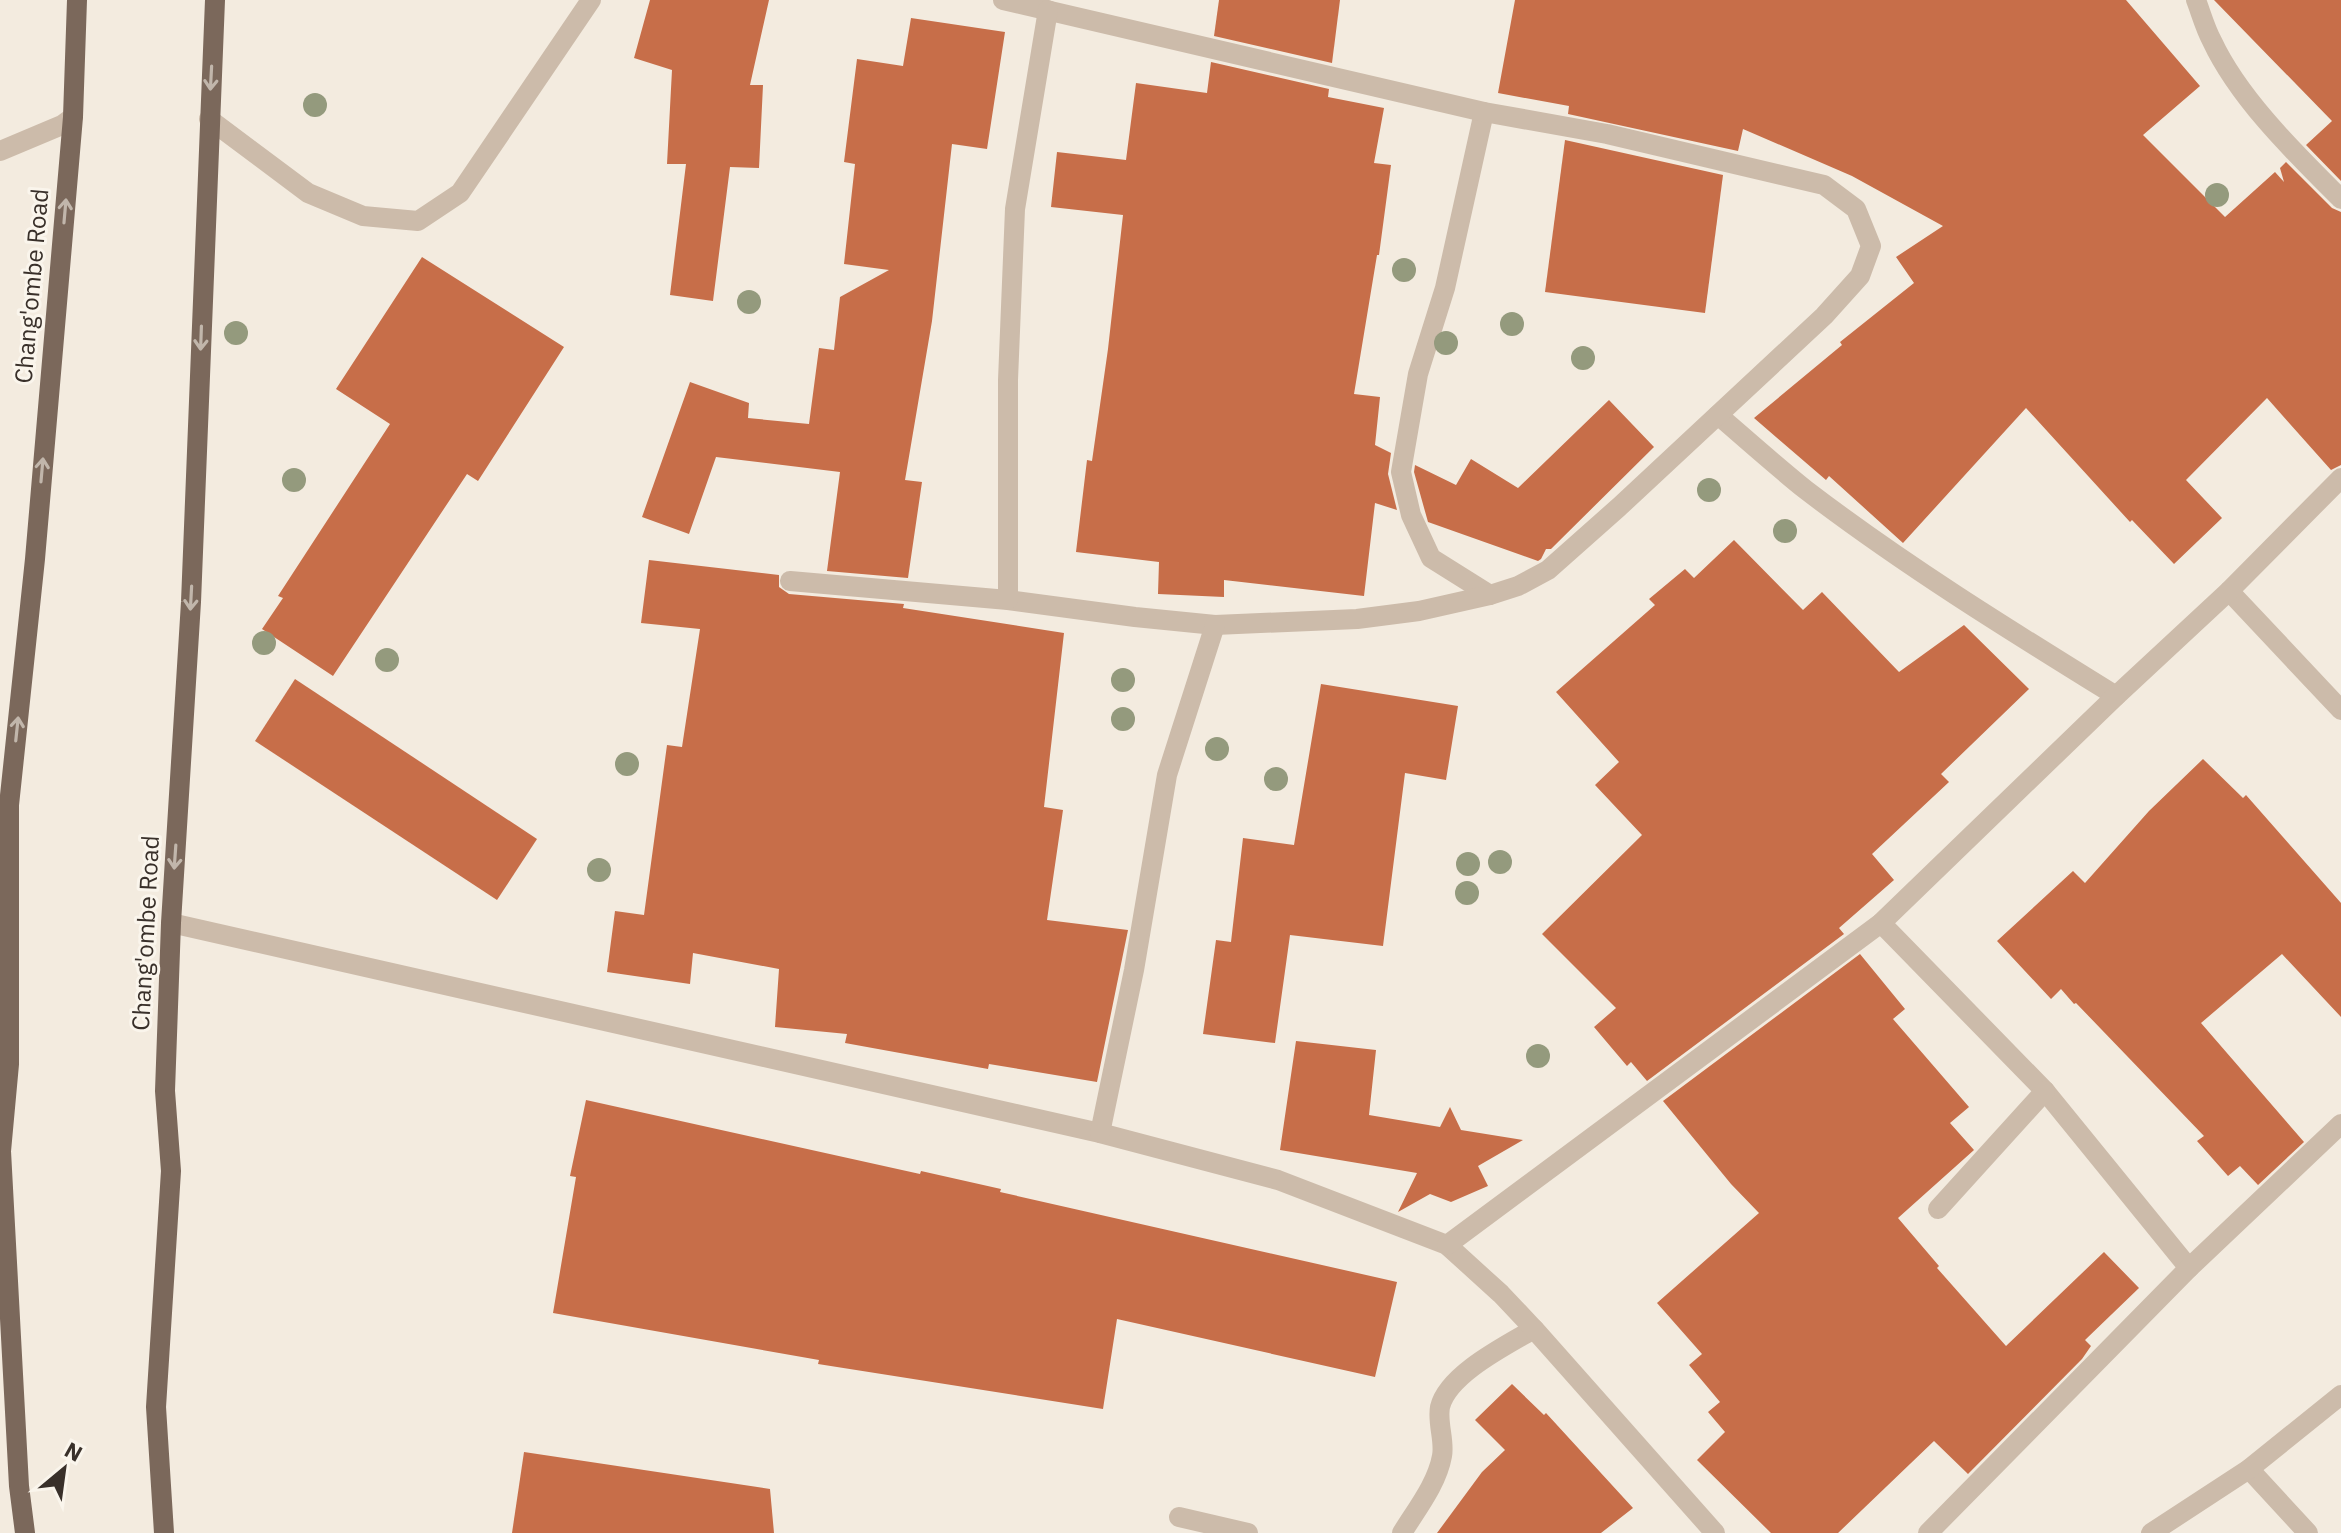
<svg xmlns="http://www.w3.org/2000/svg" width="2341" height="1533" font-family="'IBM Plex Sans',sans-serif">
<rect width="100%" height="100%" fill="#f3ebdf"/>
<g fill="#c76e49">
<path d="M650 0H769L750 85H763L759 168 730 167 713 301 670 295 686 164H667L672 70 634 58Z"/>
<path d="M1219 0H1340L1332 63 1214 36Z"/>
<path d="M1515 0H2126L2200 86 2143 135 2225 217 2275 172 2284 182 2280 168 2286 162 2332 208 2341 212V465L2331 470 2267 398 2186 480 2222 518 2174 564 2132 520 2130 522 2026 408 1903 543 1829 476 1826 480 1754 418 1842 345 1840 342 1914 283 1896 257 1943 226 1852 176 1743 129 1738 151 1568 114 1569 106 1498 93Z"/>
<path d="M2214 0H2341V181L2306 145 2332 121Z"/>
<path d="M911 18 1005 32 987 149 952 144 932 321 905 480 922 482 908 578 827 571 840 472 716 457 689 534 642 517 690 382 749 403 748 418 809 424 819 348 834 350 840 297 889 270 844 264 855 164 844 162 857 59 903 66Z"/>
<path d="M1211 62 1329 89 1328 97 1384 108 1374 163 1391 165 1379 255H1377L1354 394 1380 397 1375 445 1391 453 1388 474 1397 510 1375 503 1364 596 1224 580V597L1158 594 1159 562 1076 552 1087 460 1092 461 1108 349 1123 215 1051 207 1057 152 1126 160 1136 83 1207 93Z"/>
<path d="M1565 140 1723 175 1705 313 1545 292Z"/>
<path d="M422 257 564 347 478 481 467 474 333 676 262 629 283 598 278 596 390 424 336 389Z"/>
<path d="M1609 400 1654 447 1551 549H1546L1541 559 1538 561 1428 522 1414 472 1415 465 1456 485 1471 459 1518 488Z"/>
<path d="M1734 540 1803 610 1822 592 1899 672 1964 625 2029 689 1941 774 1949 782 1872 854 1894 880 1839 928 1844 934 1647 1081 1631 1062 1627 1066 1594 1027 1616 1008 1542 934 1642 835 1595 785 1619 762 1556 692 1655 605 1649 599 1685 569 1694 578Z"/>
<path d="M649 560 779 575V587L789 594 904 604 903 608 1064 633 1044 807 1063 810 1047 920 1128 930 1097 1082 989 1064 988 1069 845 1043 847 1034 775 1027 779 969 693 953 690 984 607 972 615 911 644 915 667 745 682 747 700 629 641 623Z"/>
<path d="M295 679 537 839 497 900 255 741Z"/>
<path d="M1321 684 1458 706 1446 780 1405 773 1383 946 1290 935 1275 1043 1203 1034 1216 940 1231 942 1243 838 1294 845Z"/>
<path d="M2203 759 2243 798 2246 795 2341 903V1017L2282 954 2201 1023 2304 1142 2258 1185 2240 1166 2228 1176 2197 1141 2204 1136 2076 1003 2074 1004 2061 989 2051 999 1997 941 2073 871 2085 883 2149 811Z"/>
<path d="M1860 954 1905 1009 1893 1019 1969 1107 1950 1123 1974 1150 1898 1218 1939 1266 1937 1268 2006 1346 2104 1252 2139 1288 2085 1340 2091 1346 2082 1359 1968 1474 1934 1441 1838 1533H1771L1697 1460 1725 1432 1708 1412 1720 1402 1689 1365 1702 1354 1657 1303 1759 1213 1731 1184 1663 1101Z"/>
<path d="M1296 1041 1376 1050 1369 1115 1440 1127 1450 1107 1461 1130 1523 1140 1478 1166 1488 1186 1451 1202 1430 1194 1398 1212 1417 1173 1280 1150Z"/>
<path d="M586 1100 920 1174 921 1171 1001 1189 1000 1192 1397 1282 1375 1377 1117 1319 1103 1409 818 1364 819 1360 553 1313 576 1177 570 1176Z"/>
<path d="M1512 1384 1544 1415 1546 1413 1633 1508 1601 1533H1437L1482 1472 1505 1450 1475 1420Z"/>
<path d="M524 1452 770 1489 774 1533H512Z"/>
</g>
<g fill="none" stroke-linecap="round" stroke-linejoin="round">
<g stroke="#cba" stroke-width="20">
<path d="M1179 1517 1248 1533"/>
<path d="M1402 1533C1416 1510 1437 1484 1442 1456 1445 1441 1437 1423 1440 1407 1448 1374 1507 1345 1534 1329"/>
</g>
<g stroke="#cba" stroke-width="20">
<path d="M2196 0C2201 13 2205 28 2212 41 2239 99 2296 154 2341 199"/>
<path d="M1484 112 1445 288 1418 374 1401 472 1411 515 1431 558 1490 595"/>
<path d="M209 119 308 193 363 216 418 221 460 193 591 0"/>
<path d="M0 151 62 125 73 117"/>
<path d="M1718 415C1747 440 1776 466 1806 490 1904 565 2011 631 2116 696"/>
<path d="M790 581 1008 600 1135 617 1215 625 1357 619 1419 611 1490 595 1518 586 1548 570 1619 507 1824 316 1860 276 1871 246 1856 209 1824 185 1607 134 1484 112 1003 0"/>
<path d="M2229 591 2341 710"/>
<path d="M1008 600V380L1015 209 1048 10"/>
<path d="M171 923 1100 1133 1278 1180 1447 1245 1501 1294 1534 1329 1715 1533"/>
<path d="M1881 923 2045 1091 2189 1268"/>
<path d="M1100 1133 1134 970 1167 775 1215 625"/>
<path d="M1938 1209 2045 1091"/>
<path d="M1447 1245 1881 923 2116 696 2229 591 2341 478"/>
<path d="M2249 1469 2308 1533"/>
<path d="M1928 1533 2189 1268 2341 1124"/>
<path d="M2151 1533 2249 1469 2341 1395"/>
</g>
<g stroke="#7b685b" stroke-width="20">
<path d="M25 1533 19 1486 1 1151 9 1064V805L35 559 73 117 77 0"/>
<path d="M164 1533 156 1407 171 1171 165 1091 171 923 191 602 215 0"/>
</g>
</g>
<g fill="#949a7d">
<circle cx="315" cy="105" r="12"/>
<circle cx="2217" cy="195" r="12"/>
<circle cx="1404" cy="270" r="12"/>
<circle cx="749" cy="302" r="12"/>
<circle cx="1512" cy="324" r="12"/>
<circle cx="236" cy="333" r="12"/>
<circle cx="1446" cy="343" r="12"/>
<circle cx="1583" cy="358" r="12"/>
<circle cx="294" cy="480" r="12"/>
<circle cx="1709" cy="490" r="12"/>
<circle cx="1785" cy="531" r="12"/>
<circle cx="264" cy="643" r="12"/>
<circle cx="387" cy="660" r="12"/>
<circle cx="1123" cy="680" r="12"/>
<circle cx="1123" cy="719" r="12"/>
<circle cx="1217" cy="749" r="12"/>
<circle cx="627" cy="764" r="12"/>
<circle cx="1276" cy="779" r="12"/>
<circle cx="1500" cy="862" r="12"/>
<circle cx="1468" cy="864" r="12"/>
<circle cx="599" cy="870" r="12"/>
<circle cx="1467" cy="893" r="12"/>
<circle cx="1538" cy="1056" r="12"/>
</g>
<defs><path id="oneway-shaft" d="M-6 0H5M1.5-3L5.5 0L1.5 3" fill="none" stroke-width="1.6" stroke-linecap="round" stroke-linejoin="round" transform="scale(2)"/></defs>
<g stroke="#c1b6ab">
<use href="#oneway-shaft" transform="translate(211 78) rotate(93)"/>
<use href="#oneway-shaft" transform="translate(65 211) rotate(-85)"/>
<use href="#oneway-shaft" transform="translate(201 338) rotate(92)"/>
<use href="#oneway-shaft" transform="translate(42 470) rotate(-85)"/>
<use href="#oneway-shaft" transform="translate(191 598) rotate(93)"/>
<use href="#oneway-shaft" transform="translate(17 729) rotate(-84)"/>
<use href="#oneway-shaft" transform="translate(175 857) rotate(94)"/>
</g>
<g text-anchor="middle" stroke-width="6" stroke-linejoin="round" paint-order="stroke">
<g font-size="24" fill="#39302a" stroke="#faf5ec">
<text transform="translate(32 286) rotate(-85)" y="8">Chang'ombe Road</text>
<text transform="translate(146 933) rotate(-87)" y="8">Chang'ombe Road</text>
</g>
</g>
<g transform="translate(64 1469) rotate(29)" stroke="#faf5ec" stroke-width="6" paint-order="stroke">
<path d="M0-6L14 30L0 20L-14 30Z" fill="#39302a"/>
<text y="-12" font-size="22" font-weight="bold" text-anchor="middle" fill="#39302a">N</text>
</g>
</svg>
